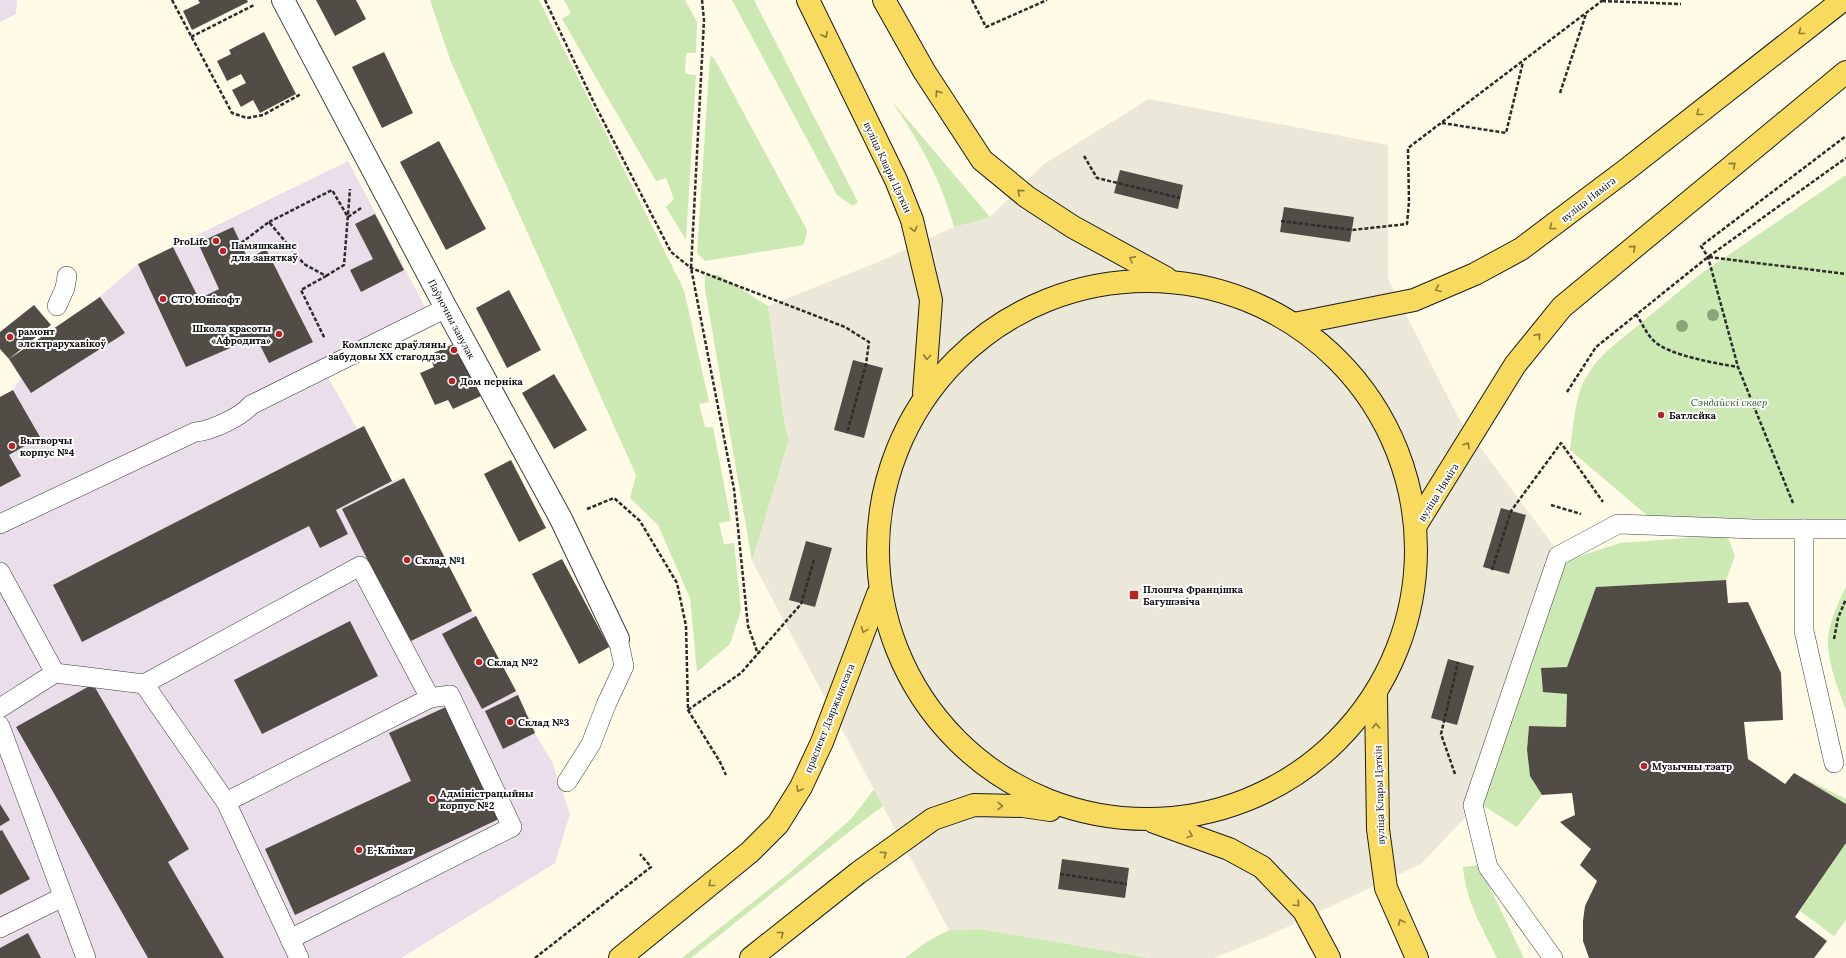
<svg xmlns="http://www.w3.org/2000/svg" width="1846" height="958" font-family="Lora,serif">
<rect width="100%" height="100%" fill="#fffbe7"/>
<g fill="#e9dee9">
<path d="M0 0H17L16 14 0 22Z"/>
<path d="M348 161 435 326 328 377 357 429 364 426 392 481 404 478 472 611 476 616 516 690 535 733 552 762 570 814 555 863 401 958H0V397L13 390 21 378 9 359 90 305 138 264Z"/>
</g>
<g fill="#cce8b3">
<path d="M430 0H539L684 290 709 402 699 404 705 427H713L731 521 719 523 724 544 734 543 741 610 730 644 697 672 690 598 658 525 630 498 636 475 451 62Z"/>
<path d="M564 0H685L697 22 696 53H686L685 74 696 75 686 240 666 207 674 199 666 178 656 181 562 19 571 13Z"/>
<path d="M732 0H754L858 202 853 206 837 195Z"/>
<path d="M710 56 714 58 807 230 806 237 803 245 705 261 697 253Z"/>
<path d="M891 100 990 217 1027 254 954 227C940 177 920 143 891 100Z"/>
<path d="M1846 175V520L1649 517 1570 450C1576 408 1574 382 1607 351L1699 275Z"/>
<path d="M705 275H719L768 306 785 426 789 440 752 561 705 289Z"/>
<path d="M1727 535 1735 556 1726 580 1596 587 1567 667 1541 668 1567 694 1566 727 1529 726 1527 750 1530 776 1542 795 1517 827 1479 803 1565 561 1620 543Z"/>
<path d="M1846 587V710C1838 688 1824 655 1829 631 1832 616 1839 601 1846 587Z"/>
<path d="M916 735 910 786 855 827 691 958H682L787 875 851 819Z"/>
<path d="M1794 773 1846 799V804Z"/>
<path d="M1846 843V920L1834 936 1800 911Z"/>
<path d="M1479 865 1524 958H1497C1482 927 1466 902 1463 867Z"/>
<path d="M981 929 1149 958H905L928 941 949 930Z"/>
</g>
<path fill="#ece8d9" d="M1149 99 1388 145V279L1459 419 1565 561 1479 803 1421 864 1266 937 1214 958H1149L981 929 949 930 752 561 789 440 785 426 768 306 883 260 954 227 990 217 1044 164Z"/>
<g fill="#524c47">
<path d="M198 0H247L248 2 192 30 183 11 200 3Z"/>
<path d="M316 0H356L366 19 335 36Z"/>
<path d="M264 32 296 94 260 113 253 100 241 107 232 90 246 83 241 74 227 81 217 61 231 54 229 50Z"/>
<path d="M384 52 413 113 382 128 352 67Z"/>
<path d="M439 141 486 229 446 250 400 162Z"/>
<path d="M1120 170 1183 185 1178 209 1114 193Z"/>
<path d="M1284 207 1354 217 1350 242 1280 232Z"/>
<path d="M375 214 404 270 361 292 350 270 373 259 355 224Z"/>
<path d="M233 227 248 259 266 249 313 342 269 363 256 337 186 367 138 264 173 247 199 299 219 289 198 243Z"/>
<path d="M509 290 541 350 507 368 476 308Z"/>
<path d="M100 297 125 333 31 393 9 359Z"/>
<path d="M34 305 51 325 9 359 0 349V332Z"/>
<path d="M456 343 481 396 453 409 448 400 435 405 420 373 434 367 429 355Z"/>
<path d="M853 360 883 368 864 438 834 430Z"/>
<path d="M554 374 587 430 554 449 522 393Z"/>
<path d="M13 390 40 437 9 455 21 476 0 487V397Z"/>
<path d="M364 426 392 481 336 510 348 534 320 548 309 526 82 642 53 585Z"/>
<path d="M511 460 546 528 519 542 484 474Z"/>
<path d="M404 478 472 611 409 642 342 509Z"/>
<path d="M1501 508 1526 515 1509 574 1483 567Z"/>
<path d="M806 541 832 548 815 607 789 600Z"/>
<path d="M562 559 609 647 579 664 532 574Z"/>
<path d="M1726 580 1728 603 1748 602 1781 673 1783 720 1744 722 1748 759 1785 784 1794 773 1846 804V843L1795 917 1827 941 1814 958H1589L1583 941V921L1585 906 1597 881 1580 865 1591 849 1560 822 1575 815 1572 793 1542 795 1530 776 1527 750 1529 726 1566 727 1567 694 1543 692 1541 668 1567 667 1596 587Z"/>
<path d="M476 616 516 691 482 709 442 634Z"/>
<path d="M350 621 378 676 262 734 234 680Z"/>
<path d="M1448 659 1474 666 1457 725 1431 718Z"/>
<path d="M93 684 189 849 168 862 224 958H148L16 727Z"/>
<path d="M518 695 535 733 503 749 485 711Z"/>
<path d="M448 706 501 818 295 915 265 849 411 781 389 733Z"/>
<path d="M0 804 10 820 0 826Z"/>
<path d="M2 830 30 879 0 895V831Z"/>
<path d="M1062 859 1129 868 1125 898 1058 889Z"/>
<path d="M28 933 41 958H0V948Z"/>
</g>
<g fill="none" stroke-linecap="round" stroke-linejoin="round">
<g stroke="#3d3d3d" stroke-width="20">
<g id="lane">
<path d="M57 306 65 288 67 276"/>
<path d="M0 524 195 432C211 431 241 417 251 405L446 308"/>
<path d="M1804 529V631L1834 763"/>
<path d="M0 572 55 673 144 684 360 566 430 698 226 802 144 684"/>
<path d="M0 708 55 673"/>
<path d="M0 726 86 958"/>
<path d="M567 782 591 744 606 705 624 666 618 639"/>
<path d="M226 802 299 958"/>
<path d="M0 928 63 897"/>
<path d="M290 939 512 827 450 695 430 698"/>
<path d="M1553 958 1488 867 1473 805 1558 556 1618 524 1755 529H1846"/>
</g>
</g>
<g stroke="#3d3d3d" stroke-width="24">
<path id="street" d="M283 0 446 308 561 519 618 639"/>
</g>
<g stroke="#1b1b1b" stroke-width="24">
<g id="primary">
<path d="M808 0 896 180 912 220 931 300 924 393"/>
<path d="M884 0 924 71 982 160 1027 197 1073 227 1166 278"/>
<circle cx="1147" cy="550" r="269"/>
<path d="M1294 324 1414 300 1475 274 1521 249 1626 170 1843 0"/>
<path d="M1416 525 1515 365 1562 307 1846 72"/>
<path d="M1376 696 1378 829 1386 888 1417 958"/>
<path d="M1154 822 1229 849 1262 867 1304 911 1329 958"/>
<path d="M620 958 750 852 778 824 801 787 822 742 878 594"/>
<path d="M751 958 858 873 933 819 974 805 1023 806 1050 810"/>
</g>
</g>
<g stroke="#2c2c2c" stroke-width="2.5" stroke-dasharray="4 2" stroke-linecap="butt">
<path d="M172 0 232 113 247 118 263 115 301 94"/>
<path d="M545 0 595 105 671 252 691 268 845 327 869 342 866 364 847 433"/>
<path d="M702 0 704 20 691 268 734 489 748 626 758 654"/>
<path d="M972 0 986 27 1047 0"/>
<path d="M1602 1 1681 4"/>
<path d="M191 37 254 5"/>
<path d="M1560 93 1586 14"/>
<path d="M1442 123 1506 133 1523 62"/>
<path d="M1084 156 1097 178 1180 198"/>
<path d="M1281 221 1352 230 1407 224 1409 202 1408 148 1603 0"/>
<path d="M269 222 332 190 348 217 361 208"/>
<path d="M241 243 269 222 304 264 326 276 301 290 325 339"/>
<path d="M1709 257 1846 274"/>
<path d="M326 276 344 265 350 189"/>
<path d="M1636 314C1642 323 1646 333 1653 340 1666 355 1719 364 1738 367"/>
<path d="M1567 392 1596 347 1708 257 1846 158"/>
<path d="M1793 503 1738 367 1708 257 1701 246 1846 136"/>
<path d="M1551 505 1581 514"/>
<path d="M587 509 614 498 640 521 677 583 686 626 688 710 720 762 726 775"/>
<path d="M1492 570 1511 511 1561 443 1603 502"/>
<path d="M1834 639 1838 618 1846 599"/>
<path d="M688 710 741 673 801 604 814 560"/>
<path d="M1455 774 1441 734 1458 662"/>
<path d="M1060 874 1127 884"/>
<path d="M535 958 651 867 640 854"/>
</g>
<use href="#lane" stroke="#fff" stroke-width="19"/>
<use href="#street" stroke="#fff" stroke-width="22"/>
<use href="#primary" stroke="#f8da5e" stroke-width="22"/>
</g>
<g fill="#88a677">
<circle cx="1713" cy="315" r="6"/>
<circle cx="1682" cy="326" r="6"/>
</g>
<defs><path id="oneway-chevron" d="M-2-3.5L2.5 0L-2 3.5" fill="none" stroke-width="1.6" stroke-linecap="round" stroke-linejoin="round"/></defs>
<g stroke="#8d7c38">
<use href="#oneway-chevron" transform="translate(1801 32) rotate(142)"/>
<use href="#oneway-chevron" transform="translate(825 35) rotate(64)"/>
<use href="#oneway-chevron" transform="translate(938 93) rotate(-123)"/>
<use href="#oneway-chevron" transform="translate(1699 113) rotate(142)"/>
<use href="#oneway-chevron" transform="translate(1733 165) rotate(-40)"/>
<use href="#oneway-chevron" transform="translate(1020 192) rotate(-140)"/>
<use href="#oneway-chevron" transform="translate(1552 227) rotate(144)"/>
<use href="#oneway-chevron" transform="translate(914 229) rotate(76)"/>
<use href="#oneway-chevron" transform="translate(1633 248) rotate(-40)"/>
<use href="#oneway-chevron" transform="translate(1132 259) rotate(-151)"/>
<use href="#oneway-chevron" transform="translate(1438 289) rotate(157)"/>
<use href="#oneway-chevron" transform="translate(1538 336) rotate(-51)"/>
<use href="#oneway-chevron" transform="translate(927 357) rotate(94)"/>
<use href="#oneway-chevron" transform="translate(1467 445) rotate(-58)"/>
<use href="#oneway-chevron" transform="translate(864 630) rotate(111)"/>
<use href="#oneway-chevron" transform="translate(1376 726) rotate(-91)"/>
<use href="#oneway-chevron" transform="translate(799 789) rotate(120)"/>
<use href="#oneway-chevron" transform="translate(1000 806) rotate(1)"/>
<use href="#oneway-chevron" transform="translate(1190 835) rotate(20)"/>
<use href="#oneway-chevron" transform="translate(884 854) rotate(-36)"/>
<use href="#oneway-chevron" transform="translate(711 884) rotate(141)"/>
<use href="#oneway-chevron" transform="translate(1297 904) rotate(46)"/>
<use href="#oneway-chevron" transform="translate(1401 922) rotate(-114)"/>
<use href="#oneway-chevron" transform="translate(781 934) rotate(-38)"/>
</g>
<g fill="#b82425" stroke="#fff" stroke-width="1.5">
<circle cx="216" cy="241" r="4"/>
<circle cx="223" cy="251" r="4"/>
<circle cx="163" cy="299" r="4"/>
<circle cx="279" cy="334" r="4"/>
<circle cx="10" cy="337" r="4"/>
<circle cx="454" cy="350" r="4"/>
<circle cx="452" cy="381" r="4"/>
<circle cx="1661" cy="415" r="4"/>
<circle cx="12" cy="446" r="4"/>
<circle cx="407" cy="560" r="4"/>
<rect x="1129" y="590" width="10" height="10" rx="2"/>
<circle cx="479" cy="662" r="4"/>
<circle cx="510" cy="722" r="4"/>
<circle cx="1644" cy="766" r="4"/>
<circle cx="432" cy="799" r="4"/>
<circle cx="359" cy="850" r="4"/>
</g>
<g text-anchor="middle" stroke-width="4" stroke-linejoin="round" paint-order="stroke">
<g font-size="10" fill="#0a0a0a" stroke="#fff">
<text transform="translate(888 167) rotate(65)" y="4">вуліца Клары Цэткін</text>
<text transform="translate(1588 199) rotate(-38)" y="4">вуліца Няміга</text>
<text transform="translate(452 319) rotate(62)" y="4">Паўночны завулак</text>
<text transform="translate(1438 492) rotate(-58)" y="4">вуліца Няміга</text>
<text transform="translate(829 718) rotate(-68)" y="4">праспект Дзяржынскага</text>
<text transform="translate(1379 795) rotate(-92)" y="4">вуліца Клары Цэткін</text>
</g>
<g font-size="10" font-weight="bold" fill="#0a0a0a" stroke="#fff" text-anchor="start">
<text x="208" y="245" text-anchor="end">ProLife</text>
<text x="231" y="249">Памяшканне<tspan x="231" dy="12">для заняткаў</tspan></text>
<text x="171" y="303">СТО Юнісофт</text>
<text x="271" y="332" text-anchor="end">Школа красоты<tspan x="271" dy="12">«Афродита»</tspan></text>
<text x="18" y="335">рамонт<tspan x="18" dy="12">электрарухавікоў</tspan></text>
<text x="446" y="348" text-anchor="end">Комплекс драўляны<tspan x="446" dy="12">забудовы ХХ стагоддзе</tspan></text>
<text x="460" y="385">Дом перніка</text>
<text x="1669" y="419">Батлейка</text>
<text x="20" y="444">Вытворчы<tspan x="20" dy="12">корпус №4</tspan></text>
<text x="415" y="564">Склад №1</text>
<text x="1143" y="593">Плошча Францішка<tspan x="1143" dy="12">Багушэвіча</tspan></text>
<text x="487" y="666">Склад №2</text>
<text x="518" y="726">Склад №3</text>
<text x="1652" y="770">Музычны тэатр</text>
<text x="440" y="797">Адміністрацыйны<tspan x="440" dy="12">корпус №2</tspan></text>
<text x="367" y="854">Е-Клімат</text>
</g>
<g font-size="10" font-style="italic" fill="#27601c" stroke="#fff">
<text x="1729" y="406">Сэндайскі сквер</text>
</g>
</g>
</svg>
